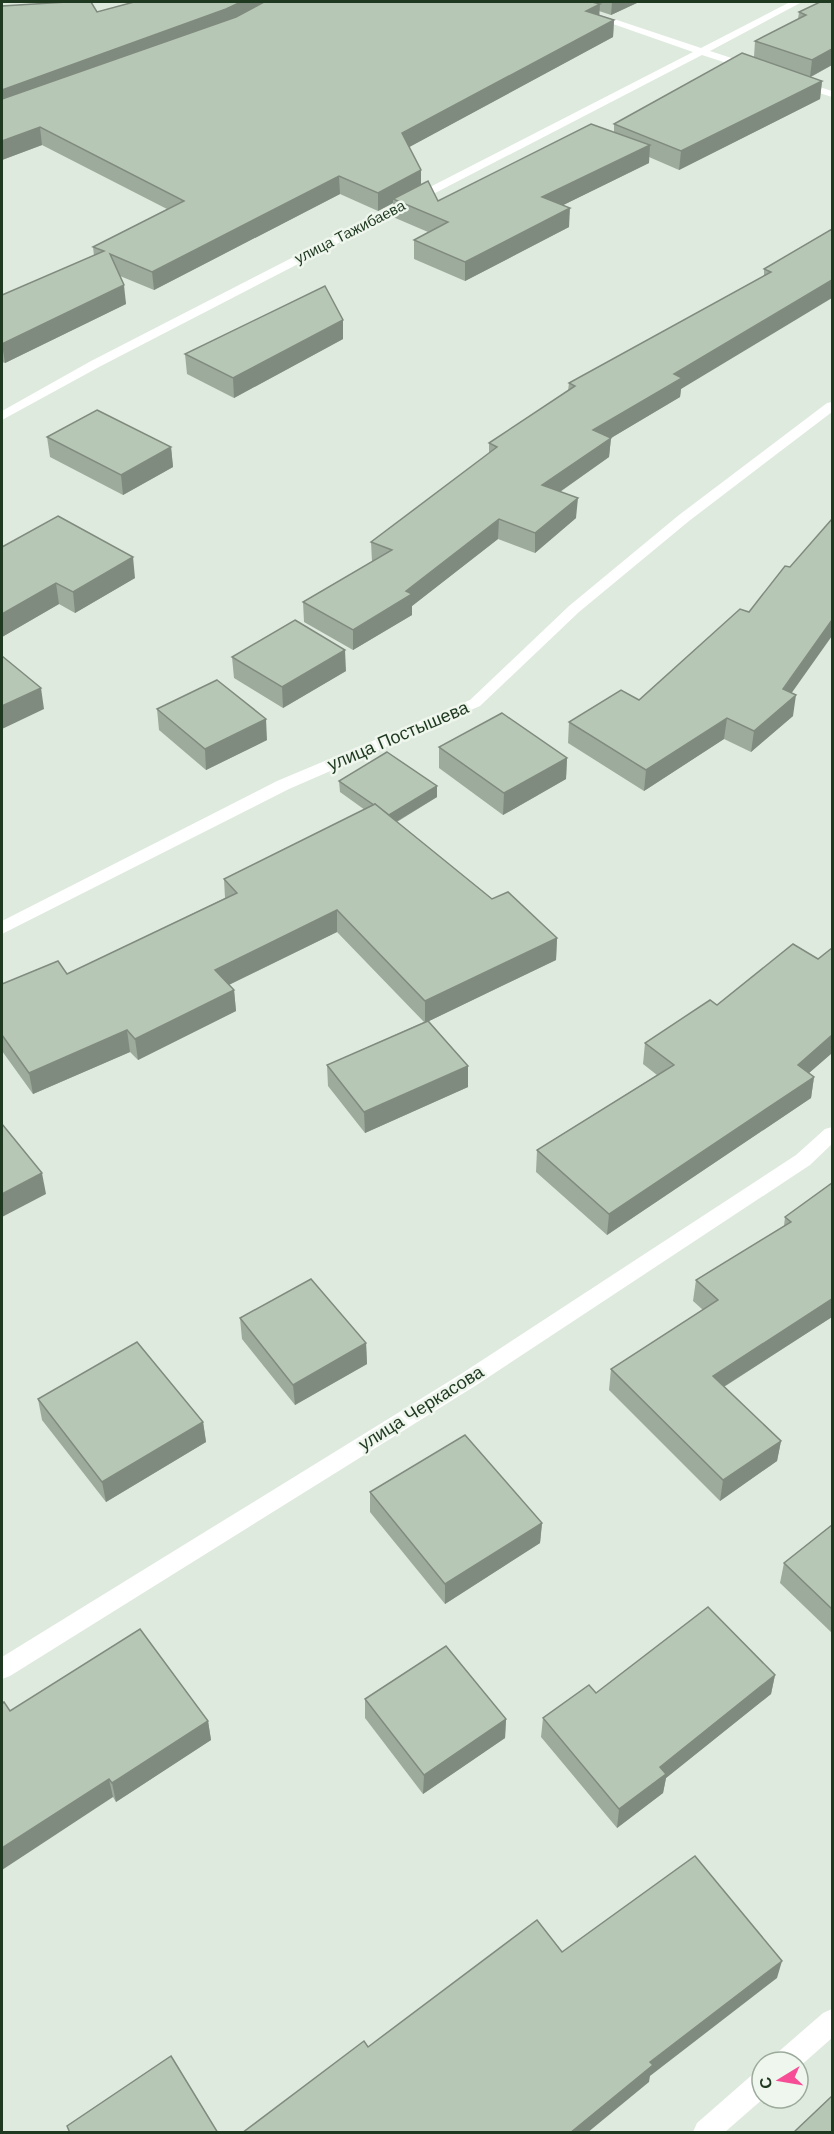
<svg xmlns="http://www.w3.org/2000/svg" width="834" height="2134" font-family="Helvetica,sans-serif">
<rect width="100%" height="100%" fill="#deeadd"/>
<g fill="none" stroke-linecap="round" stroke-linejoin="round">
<g fill="#fff" fill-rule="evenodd">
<path d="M550 2H563L701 48 790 2H802L710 51 756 66V70H748L702 55 99 367 2 420V411L91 361 693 52Z"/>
<path d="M798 80 832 91V97L794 85V81Z"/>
<path d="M832 402V412L689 521 579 612 480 706 289 789 2 934V921L277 781 470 700 569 606 679 515 827 403Z"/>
<path d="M832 1127V1144L810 1165 475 1386 10 1676 2 1679V1657L461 1374 796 1155 825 1129Z"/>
<path d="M832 2009V2038L798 2068V2062H773L777 2053 823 2013Z"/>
<path d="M762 2070V2098H764L725 2132H693L697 2123 753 2074Z"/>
</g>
</g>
<g fill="#9dab9c">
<path d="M134 2H639L611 15 599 11V15L614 20 613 37 409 147 421 184 438 201 614 132V124L754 57 755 41 798 19 799 12 832 2V65L811 77 822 81 820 99 679 170 649 157V163L563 205 569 227 465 281 414 259V240L428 232 393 217V203L378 211 340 194 154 290 120 276 126 304 5 363 2 362V295L94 256 93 247 167 209 42 145 2 160V6L97 12Z"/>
<path d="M832 229 681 389 680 397 611 438 609 457 560 492 576 518 535 553 498 539 412 606V615L353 650 304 622 303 602 372 562 371 542 489 454V443L568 391 569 383 764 276V269Z"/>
<path d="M343 320V339L234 398 187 374 185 354Z"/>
<path d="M47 437 171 447 173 467 123 495 50 457Z"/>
<path d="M2 547 135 578 75 613 59 604 2 637Z"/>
<path d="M232 657 346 671 283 708 234 678Z"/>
<path d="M792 693 793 716 751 752 724 739 644 791 568 743 569 722 639 700Z"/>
<path d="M157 709 267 740 206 770 159 730Z"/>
<path d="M439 747 567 758 566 779 503 815 439 768Z"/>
<path d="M339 781 437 786V797L397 822 492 899 557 938 556 960 429 1021 468 1066V1087L365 1133 328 1086 327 1065 424 1022 337 932 229 985 234 990 236 1011 138 1060 130 1052 33 1094 2 1051V984L67 974 225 898 224 879 365 810 340 792Z"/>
<path d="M832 948V1053L809 1073 814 1077 811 1098 607 1235 536 1172 537 1150 657 1075 643 1064 645 1043 717 1005 818 959Z"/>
<path d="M832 1183V1317L724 1387 781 1441 777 1461 720 1501 609 1390 611 1369 703 1310 693 1301 696 1280 784 1226 785 1217Z"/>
<path d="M240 1318 366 1343 367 1364 295 1405 242 1339Z"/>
<path d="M38 1399 203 1422 206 1442 106 1502 42 1420Z"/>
<path d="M370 1492 542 1523 540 1543 445 1604 370 1512Z"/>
<path d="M832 1525V1633L780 1583 784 1563Z"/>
<path d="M775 1675 771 1694 666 1778 663 1793 617 1828 541 1737 543 1718 596 1693Z"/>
<path d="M365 1699 506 1719 505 1738 423 1794 365 1718Z"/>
<path d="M10 1711 208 1721 211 1740 116 1802 113 1797Z"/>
</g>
<g fill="#808b7f">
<path d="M241 2H274L227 26 2 108V90Z"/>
<path d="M612 2H639L611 15Z"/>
<path d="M600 4 599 21 586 11Z"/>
<path d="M614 20 613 37 402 151V133Z"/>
<path d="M832 49V65L810 77 812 60Z"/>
<path d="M822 81 820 99 679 170 681 151Z"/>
<path d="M40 127 42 145 2 160V141Z"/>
<path d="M650 145 649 163 541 216 542 197Z"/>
<path d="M421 170V188L393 199V203L378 211V193Z"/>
<path d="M339 176 340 194 154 290 152 272Z"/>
<path d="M570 208 569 227 465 281V262Z"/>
<path d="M832 280V298L681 389 680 397 611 438 609 457 541 505 542 485 593 430 674 374Z"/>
<path d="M124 285 126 304 5 363 2 344Z"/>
<path d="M343 320V339L234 398 233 378Z"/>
<path d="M171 447 173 467 123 495 121 475Z"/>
<path d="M578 498 576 518 535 553V533Z"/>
<path d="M499 519 498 539 412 606V615L353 650V630L406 591Z"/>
<path d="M133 557 135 578 75 613 73 592Z"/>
<path d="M56 583 59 604 2 637V614Z"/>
<path d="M832 620V636L781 708 796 695 793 716 751 752 754 731Z"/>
<path d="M345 650 346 671 283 708 282 687Z"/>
<path d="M41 688 44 709 2 729V706Z"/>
<path d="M727 718 724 739 644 791 646 770Z"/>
<path d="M266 719 267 740 206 770 205 749Z"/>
<path d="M567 758 566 779 503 815 504 793Z"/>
<path d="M437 786V797L389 826V815Z"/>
<path d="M337 910V932L216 991 215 970Z"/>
<path d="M557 938 556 960 425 1023V1001Z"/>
<path d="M234 990 236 1011 138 1060 135 1039Z"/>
<path d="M127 1030 130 1052 33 1094 29 1073Z"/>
<path d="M832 1035V1053L794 1086 798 1065Z"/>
<path d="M468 1066V1087L365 1133 364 1112Z"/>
<path d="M814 1077 811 1098 607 1235 609 1214Z"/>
<path d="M42 1173 46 1194 2 1217V1194Z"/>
<path d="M832 1299V1317L709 1396 713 1376Z"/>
<path d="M366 1343 367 1364 295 1405 293 1385Z"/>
<path d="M203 1422 206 1442 106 1502 102 1482Z"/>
<path d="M781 1441 777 1461 720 1501 723 1480Z"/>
<path d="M542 1523 540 1543 445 1604V1584Z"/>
<path d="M775 1675 771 1694 666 1778 663 1793 617 1828 619 1809 660 1767Z"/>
<path d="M506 1719 505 1738 423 1794 424 1775Z"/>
<path d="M208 1721 211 1740 116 1802 112 1783Z"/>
<path d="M109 1779 113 1797 2 1870V1848Z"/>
<path d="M782 1961 777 1978 650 2076 649 2082 587 2133H570L650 2062Z"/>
</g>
<g fill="#b7c7b5" stroke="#808b7f" stroke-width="1.5">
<path d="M67 2H91L97 12 134 2H241L226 9 2 90V6Z"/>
<path d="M264 2H592L600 4 586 11 614 20 402 133 421 170 378 193 339 176 152 272 110 254 124 285 2 344V295L104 251 93 247 184 201 40 127 2 141V99L236 17Z"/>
<path d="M820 2H832V49L812 60 755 41 806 15 799 12Z"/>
<path d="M742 53 822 81 681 151 614 124Z"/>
<path d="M591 124 650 145 542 197 570 208 465 262 414 240 448 222 393 199 428 181 438 201Z"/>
<path d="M832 229V280L674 374 682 378 593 430 611 438 542 485 578 498 535 533 499 519 406 591 412 594 353 630 303 602 392 550 371 542 497 447 489 443 575 386 569 383 771 272 764 269Z"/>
<path d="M325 286 343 320 233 378 185 354Z"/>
<path d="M97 410 171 447 121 475 47 437Z"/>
<path d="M58 516 133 557 73 592 56 583 2 614V547Z"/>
<path d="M832 519V620L783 689 796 695 754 731 727 718 646 770 569 722 621 690 639 700 740 609 749 612 785 566 790 567Z"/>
<path d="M295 620 345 650 282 687 232 657Z"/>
<path d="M2 656 41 688 2 706Z"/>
<path d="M217 680 266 719 205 749 157 709Z"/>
<path d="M502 713 567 758 504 793 439 747Z"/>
<path d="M387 752 437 786 389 815 375 804 374 805 339 781Z"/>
<path d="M375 804 492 899 508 892 557 938 425 1001 337 910 215 970 234 990 135 1039 127 1030 29 1073 2 1035V984L58 961 67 974 237 893 224 879Z"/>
<path d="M793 944 818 959 832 948V1035L798 1065 814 1077 609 1214 537 1150 674 1065 645 1043 710 1000 717 1005Z"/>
<path d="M428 1021 468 1066 364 1112 327 1065Z"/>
<path d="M2 1124 42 1173 2 1194Z"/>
<path d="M832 1183V1299L713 1376 781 1441 723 1480 611 1369 718 1300 696 1280 791 1222 785 1217Z"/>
<path d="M311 1279 366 1343 293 1385 240 1318Z"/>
<path d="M137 1342 203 1422 102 1482 38 1399Z"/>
<path d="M465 1435 542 1523 445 1584 370 1492Z"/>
<path d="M832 1525V1609L784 1563Z"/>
<path d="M708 1607 775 1675 660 1767 666 1774 619 1809 543 1718 589 1685 596 1693Z"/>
<path d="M140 1629 208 1721 112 1783 109 1779 2 1848V1704L4 1702 10 1711Z"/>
<path d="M446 1646 506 1719 424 1775 365 1699Z"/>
<path d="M695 1856 782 1961 650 2062 653 2065 570 2133H242L364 2041 368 2047 537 1920 562 1952Z"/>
<path d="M171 2056 218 2133H70L67 2126Z"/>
<path d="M832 2096V2133H793Z"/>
</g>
<g text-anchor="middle" stroke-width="5" stroke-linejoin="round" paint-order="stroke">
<g font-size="15" fill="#1e391f" stroke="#eff6ed">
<text transform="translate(350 232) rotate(-27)" y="5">улица Тажибаева</text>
</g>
<g font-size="18" fill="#1e391f" stroke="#eff6ed">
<text transform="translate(398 736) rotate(-23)" y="6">улица Постышева</text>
<text transform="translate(421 1408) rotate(-32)" y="6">улица Черкасова</text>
</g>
</g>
<rect width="834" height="2134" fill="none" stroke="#1e391f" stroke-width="6"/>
<g transform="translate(780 2080) rotate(259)"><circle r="28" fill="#eff6ed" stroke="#9baa9b" stroke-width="1.5"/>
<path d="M0-4.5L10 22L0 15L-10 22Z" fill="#f74d97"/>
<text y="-9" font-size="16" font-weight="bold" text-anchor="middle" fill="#1e391f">С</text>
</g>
</svg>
